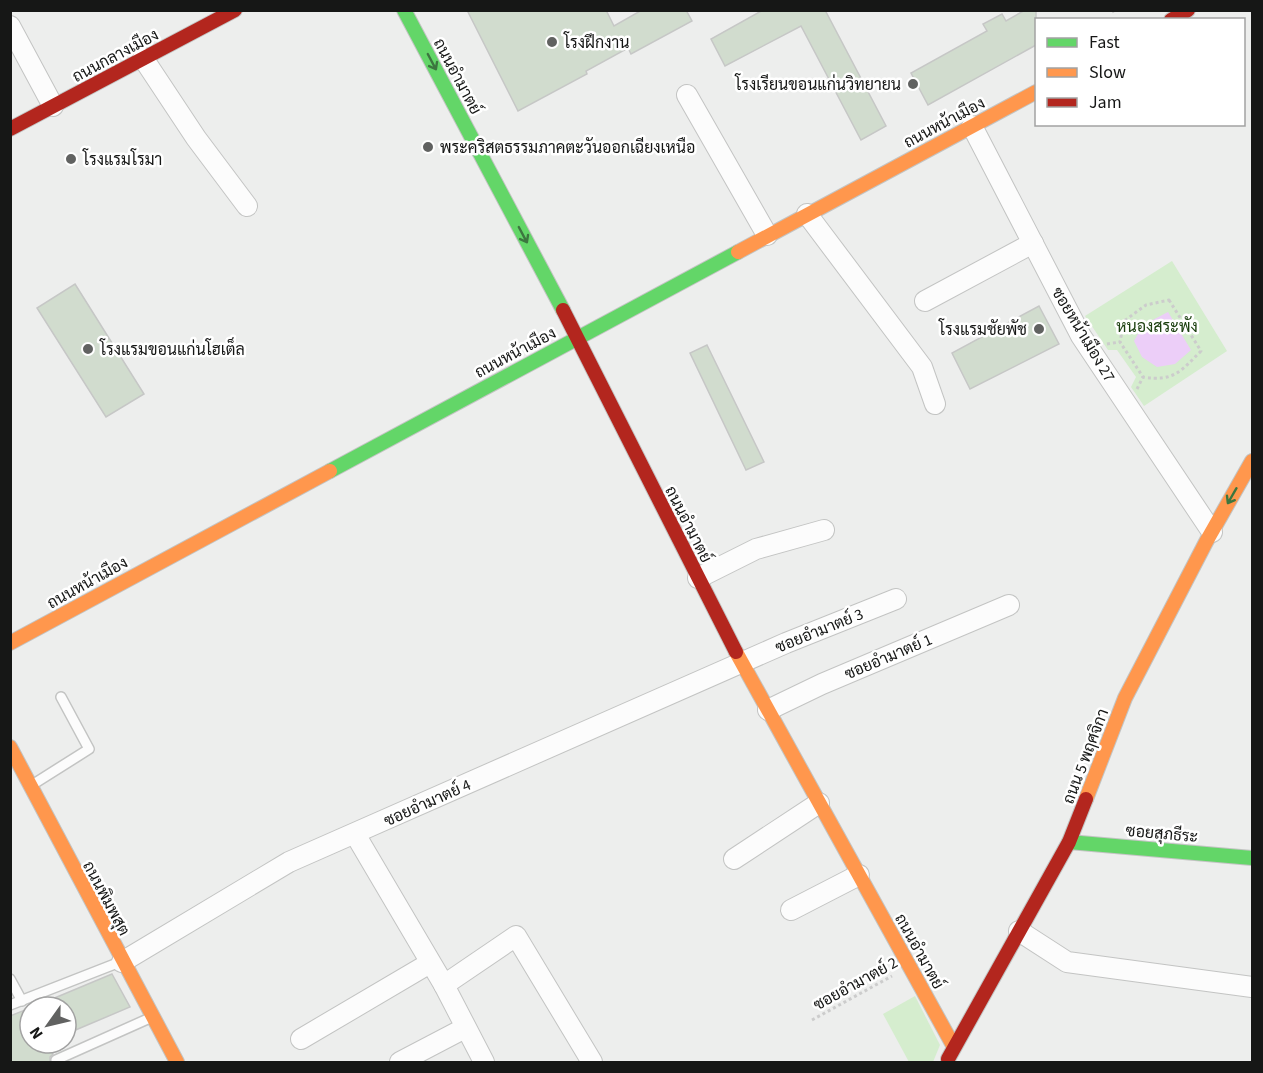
<svg xmlns="http://www.w3.org/2000/svg" width="1263" height="1073" font-family="'Source Sans 3',Sarabun,sans-serif">
<rect width="100%" height="100%" fill="#edeeed"/>
<g fill="#d5edce">
<path d="M1172 261 1227 351 1144 406 1131 387 1136 377 1117 350H1108L1085 316Z"/>
<path d="M915 996 940 1045 933 1062H909L883 1014Z"/>
</g>
<path fill="#eccef8" d="M1168 312 1191 350 1175 364 1157 367 1142 357 1134 341 1143 325Z"/>
<g fill="#d1dcce" stroke="#c6c7c6" stroke-width="1.5">
<path d="M467 10H606L614 26 642 10H686L692 21 631 54 628 48 586 71 587 74 518 111Z"/>
<path d="M763 10H825L886 126 861 140 801 26 725 66 711 39Z"/>
<path d="M1025 10H1036V45L928 105 911 73 987 31 983 24 1002 14 1006 21Z"/>
<path d="M75 284 144 394 106 417 37 308Z"/>
<path d="M1039 306 1059 344 970 389 952 353Z"/>
<path d="M707 345 764 462 746 470 690 353Z"/>
<path d="M112 974 130 1007 66 1034V1007H33Z"/>
<path d="M30 1008V1043H48L53 1054 50 1057V1062H10V1016Z"/>
</g>
<g fill="none" stroke-linecap="round" stroke-linejoin="round">
<g stroke="#c3c4c3" stroke-width="12">
<g id="lane">
<path d="M32 785 89 749 61 697"/>
<path d="M10 979 22 1001"/>
<path d="M10 1005 120 962"/>
<path d="M56 1060 150 1018"/>
</g>
</g>
<g stroke="#c3c4c3" stroke-width="22">
<g id="street">
<path d="M10 26 53 106"/>
<path d="M143 58 196 138 247 206"/>
<path d="M687 95 767 235"/>
<path d="M972 126 1081 336 1212 532"/>
<path d="M807 214 922 367 935 404"/>
<path d="M925 301 1033 243"/>
<path d="M698 578 756 549 824 530"/>
<path d="M768 710 822 684 1009 605"/>
<path d="M355 834 444 985 484 1062"/>
<path d="M734 859 819 803"/>
<path d="M791 910 859 875"/>
<path d="M1019 931 1067 962 1252 987"/>
<path d="M122 962 289 862 786 643 896 599"/>
<path d="M444 985 516 936 592 1062"/>
<path d="M301 1039 430 963"/>
<path d="M400 1062 465 1028"/>
</g>
</g>
<g stroke="#c3c4c3" stroke-width="16">
<g id="fast">
<path d="M404 10 563 310"/>
<path d="M330 471 738 252"/>
<path d="M1069 842 1252 858"/>
</g>
</g>
<g stroke="#c3c4c3" stroke-width="16">
<g id="slow">
<path d="M738 252 1036 92"/>
<path d="M10 643 330 471"/>
<path d="M736 652 954 1047"/>
<path d="M10 747 177 1062"/>
<path d="M1086 799 1125 698 1206 542 1252 461"/>
</g>
</g>
<g stroke="#c3c4c3" stroke-width="16">
<g id="jam">
<path d="M1171 20 1188 10"/>
<path d="M10 129 235 10"/>
<path d="M563 310 736 652"/>
<path d="M948 1059 1069 842 1086 799"/>
</g>
</g>
<g stroke="#ccc" stroke-width="3" stroke-dasharray="3 3" stroke-linecap="butt">
<path d="M1112 12 1115 10"/>
<path d="M1169 300 1201 351C1181 371 1174 382 1143 377L1120 342 1124 321 1146 305Z"/>
<path d="M1107 344 1120 342"/>
<path d="M1137 389 1143 377"/>
<path d="M812 1020 892 976"/>
</g>
<use href="#lane" stroke="#fcfcfc" stroke-width="9"/>
<use href="#street" stroke="#fcfcfc" stroke-width="20"/>
<use href="#fast" stroke="#63d668" stroke-width="14"/>
<use href="#slow" stroke="#ff974d" stroke-width="14"/>
<use href="#jam" stroke="#b3261e" stroke-width="14"/>
</g>
<defs><path id="oneway-shaft" d="M-6 0H5M1.5-3L5.5 0L1.5 3" fill="none" stroke-width="1.6" stroke-linecap="round" stroke-linejoin="round" transform="scale(1.5)"/></defs>
<g stroke="#3c763f">
<use href="#oneway-shaft" transform="translate(432 62) rotate(62)"/>
<use href="#oneway-shaft" transform="translate(523 235) rotate(62)"/>
<use href="#oneway-shaft" transform="translate(1232 496) rotate(120)"/>
</g>
<g fill="#616261" stroke="#fff" stroke-width="2">
<circle cx="552" cy="42" r="6"/>
<circle cx="913" cy="84" r="6"/>
<circle cx="428" cy="147" r="6"/>
<circle cx="71" cy="159" r="6"/>
<circle cx="1039" cy="329" r="6"/>
<circle cx="88" cy="349" r="6"/>
</g>
<g text-anchor="middle" stroke-width="5" stroke-linejoin="round" paint-order="stroke">
<g font-size="16" fill="#161716" stroke="#fff" text-anchor="start">
<text x="564" y="48">โรงฝึกงาน</text>
<text x="901" y="90" text-anchor="end">โรงเรียนขอนแก่นวิทยายน</text>
<text x="440" y="153">พระคริสตธรรมภาคตะวันออกเฉียงเหนือ</text>
<text x="83" y="165">โรงแรมโรมา</text>
<text x="1027" y="335" text-anchor="end">โรงแรมชัยพัช</text>
<text x="100" y="355">โรงแรมขอนแก่นโฮเต็ล</text>
</g>
<g font-size="16" fill="#161716" stroke="#fff">
<text transform="translate(115 55) rotate(-28)" y="6">ถนนกลางเมือง</text>
<text transform="translate(458 76) rotate(62)" y="6">ถนนอำมาตย์</text>
<text transform="translate(944 122) rotate(-28)" y="6">ถนนหน้าเมือง</text>
<text transform="translate(1084 334) rotate(59)" y="6">ซอยหน้าเมือง 27</text>
<text transform="translate(515 352) rotate(-28)" y="6">ถนนหน้าเมือง</text>
<text transform="translate(689 524) rotate(63)" y="6">ถนนอำมาตย์</text>
<text transform="translate(87 582) rotate(-29)" y="6">ถนนหน้าเมือง</text>
<text transform="translate(819 630) rotate(-22)" y="6">ซอยอำมาตย์ 3</text>
<text transform="translate(888 656) rotate(-23)" y="6">ซอยอำมาตย์ 1</text>
<text transform="translate(1085 756) rotate(-69)" y="6">ถนน 5 พฤศจิกา</text>
<text transform="translate(427 802) rotate(-24)" y="6">ซอยอำมาตย์ 4</text>
<text transform="translate(1162 833) rotate(5)" y="6">ซอยสุภธีระ</text>
<text transform="translate(107 898) rotate(62)" y="6">ถนนพิมพสุต</text>
<text transform="translate(920 951) rotate(61)" y="6">ถนนอำมาตย์</text>
<text transform="translate(855 983) rotate(-29)" y="6">ซอยอำมาตย์ 2</text>
</g>
<g font-size="16" fill="#1c4010" stroke="#fff">
<text x="1157" y="332">หนองสระพัง</text>
</g>
</g>
<rect width="1263" height="1073" fill="none" stroke="#161716" stroke-width="24"/>
<rect x="1035" y="18" width="210" height="108" fill="#ffffff" stroke="#a2a2a2" stroke-width="1.5"/>
<rect x="1047" y="38" width="30" height="9" fill="#63d668" stroke="#a2a2a2" stroke-width="1.5"/>
<text x="1089" y="48" font-size="18" fill="#161716">Fast</text>
<rect x="1047" y="68" width="30" height="9" fill="#ff974d" stroke="#a2a2a2" stroke-width="1.5"/>
<text x="1089" y="78" font-size="18" fill="#161716">Slow</text>
<rect x="1047" y="98" width="30" height="9" fill="#b3261e" stroke="#a2a2a2" stroke-width="1.5"/>
<text x="1089" y="108" font-size="18" fill="#161716">Jam</text>
<g transform="translate(48 1025) rotate(236)"><circle r="28" fill="#ffffff" stroke="#a2a2a2" stroke-width="1.5"/>
<path d="M0-4.5L10 22L0 15L-10 22Z" fill="#616261"/>
<text y="-9" font-size="16" font-weight="bold" text-anchor="middle" fill="#161716">N</text>
</g>
</svg>
